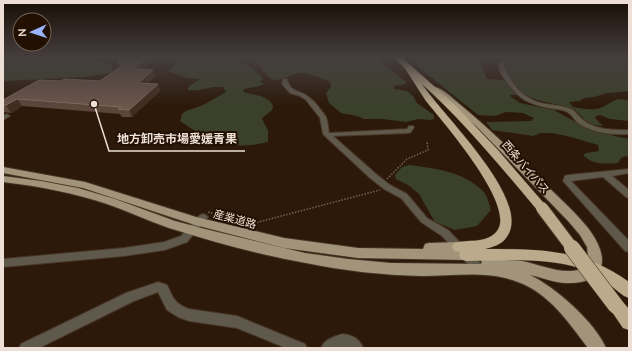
<svg xmlns="http://www.w3.org/2000/svg" width="632" height="351" font-family="'Nunito Sans','Noto Sans JP',sans-serif">
<rect width="100%" height="100%" fill="#2c1909"/>
<g fill="#3a402a">
<path d="M3 57H73L74 59 104 62 111 65 113 69 110 73 85 77 3 81Z"/>
<path d="M117 57H239L235 58 232 60 249 66 263 78 260 82 263 83V85L244 89 243 92C253 95 269 95 273 106L272 110 262 118 268 131V142C231 151 210 142 180 121L182 114 186 111 203 105 226 92 223 87C211 85 200 92 188 90V87L200 79 187 78 168 71 179 61 175 57 148 59Z"/>
<path d="M252 57H375L406 82V84L394 86V89L407 91 413 96 417 103 434 115V119L430 120 418 119 406 122 383 119H364L357 116 341 113 329 103 326 93 331 87 330 82C321 78 310 73 301 73 292 73 280 83 271 79 263 74 261 64 252 59Z"/>
<path d="M432 57 448 59 463 57 472 59 481 64 487 79 512 81 504 69 505 62 499 57H629V91L607 93 594 97 585 98 579 101 569 102 573 107C578 108 591 110 596 109 610 107 612 95 629 101V121L610 119 600 115 596 116 595 118 603 126 594 125 586 121 574 109 567 107 537 100 525 95H510L511 97 520 103 554 110 583 126 615 136 629 139V157L626 156 621 158 618 163C606 164 592 165 583 155L586 153 599 151 598 145 571 137 552 133H541L533 136 492 130 486 122 531 121 534 118 523 113 506 112 495 116 478 115 412 62 417 60 425 62Z"/>
<path d="M409 165C435 168 463 172 482 190 487 194 489 204 491 210L477 226 455 230 435 222 419 194 408 185 396 179 395 175 402 167Z"/>
</g>
<g fill="none" stroke-linecap="round" stroke-linejoin="round">
<g stroke="#473526" stroke-width="2">
<g id="minor">
<path d="M499 62H503C508 80 521 98 541 103 550 105 561 105 571 109 576 111 578 116 582 119 594 130 614 130 629 130V134C613 135 592 133 578 123 574 120 572 114 567 112 562 109 555 109 549 108 528 104 519 99 506 81 502 75 498 69 499 62Z"/>
<path d="M283 79H287C291 94 300 89 310 98 315 102 322 111 326 117 328 122 328 128 329 133L407 129 409 126H413L414 127 411 132 409 133 333 136 376 174 390 185 407 194 427 218 448 230 484 267 485 270 484 273 480 274 476 273 442 236 421 222 401 198 384 189 370 178 326 137 323 134 320 118 306 100 300 96 290 93 282 84Z"/>
<path d="M7 114 10 116 3 120V116Z"/>
<path d="M629 169V173L612 176 629 190V198L626 197 603 177 571 181 629 241V252L625 251 563 181 565 176 568 175Z"/>
<path d="M203 214 206 215 208 217 187 242 165 250 124 256 3 267V259L124 248 164 242 181 236 200 215Z"/>
<path d="M158 282 167 285C173 298 175 304 189 309L237 316 305 344 307 348H286L237 328 189 321 178 317 167 310 158 292 134 301 39 348H19L21 344 126 293Z"/>
<path d="M343 334C352 335 360 339 363 348L343 347 338 348H321C324 340 334 336 343 334Z"/>
</g>
</g>
<g stroke="#473526" stroke-width="2">
<g id="major">
<path d="M435 87C443 89 451 97 457 102 484 124 509 148 533 172 551 191 572 208 588 228 611 258 607 284 566 283 554 283 541 277 530 275 555 287 595 322 606 348H588C569 323 549 293 518 282 488 270 453 276 422 276 383 275 344 271 306 263 260 255 214 242 169 228 148 221 128 211 107 204 74 193 38 186 3 182V176L41 181 78 188 115 199 175 221 205 229 305 253 348 259 391 263 481 264 482 260 487 259C498 260 510 260 522 261 543 265 569 279 589 265L587 247 580 235 569 222 477 127 433 90 431 89Z"/>
<path d="M3 167 85 182 196 217 284 238 358 248 423 249 425 244 429 243 459 242 463 243 465 247 464 250 470 251 472 255 470 259 466 260 358 258 284 248 195 225 83 188 3 173Z"/>
</g>
</g>
<g stroke="#473526" stroke-width="1">
<g id="highway">
<path d="M394 57H401L452 102 497 149 548 208 546 211 542 212 538 211C501 167 465 123 422 84 442 115 535 202 506 238 501 245 492 247 485 249 538 249 584 249 629 282V298L624 296C610 285 596 274 579 268 544 257 503 261 466 261L461 259 459 255 460 252 454 251 452 247 454 243C468 239 487 244 497 231 517 206 442 121 426 101 419 91 413 80 406 70 403 65 397 62 394 57Z"/>
<path d="M616 299 622 301 629 309V330L623 328 608 306 610 301Z"/>
</g>
</g>
<g stroke="#746355" stroke-width="1.5" stroke-dasharray="1.5 1.5" stroke-linecap="butt">
<path d="M387 179 407 159 428 150 427 141"/>
<path d="M208 212 251 224 380 190"/>
</g>
<use href="#minor" fill="#5f594c" fill-rule="evenodd"/>
<use href="#major" fill="#a1947a" fill-rule="evenodd"/>
<use href="#highway" fill="#bbab8c" fill-rule="evenodd"/>
<g stroke="#473526" stroke-width="14" stroke-linecap="butt">
<path id="highway-bridge-far1" d="M542 208 573 249"/>
</g>
<g stroke="#473526" stroke-width="17" stroke-linecap="butt">
<path id="highway-bridge" d="M572 248 616 306"/>
</g>
<use href="#highway-bridge-far1" stroke="#bbab8c" stroke-width="12"/>
<use href="#highway-bridge" stroke="#bbab8c" stroke-width="16"/>
</g>
<path fill="#5c453a" d="M121 57H150L152 62 142 70H153L155 77 148 83 158 84 160 91 132 117H122L120 114 22 106 11 113 3 112V100L61 81H100L121 66H119L117 60Z"/>
<g fill="#422c1f">
<path d="M148 57H150L152 62 135 76 132 69Z"/>
<path d="M153 70 155 77 141 90 138 83Z"/>
<path d="M158 84 160 91 132 117 129 110Z"/>
<path d="M17 99 22 106 11 113 6 105Z"/>
</g>
<path fill="#6c554a" stroke="#806b60" d="M121 57H148L132 69 153 70 138 83 158 84 129 110 118 109 121 107 17 99 6 105H3V100L39 80 61 81 64 79 100 81 129 61H121L122 60H117Z"/>
<linearGradient id="sky" x2="0" y2="1"><stop stop-color="#180e05"/><stop offset="0.54" stop-color="#453e3e"/><stop offset="1" stop-color="#453e3e" stop-opacity="0"/></linearGradient>
<rect width="632" height="106" fill="url(#sky)"/>
<g text-anchor="middle" stroke-width="4" stroke-linejoin="round" paint-order="stroke">
<g font-size="11" fill="#eddfd5" stroke="#221002">
<text transform="translate(526 167) rotate(49)" y="4">西条バイパス</text>
<text transform="translate(235 219) rotate(15)" y="4">産業道路</text>
</g>
</g>
<path fill="none" stroke="#eddfd5" stroke-width="1.5" d="M94 104L109 151H245"/>
<circle fill="#eddfd5" stroke="#221002" stroke-width="1.5" cx="94" cy="104" r="4"/>
<g font-size="12" text-anchor="middle" font-weight="bold" fill="#eddfd5" stroke="#221002" stroke-width="4" stroke-linejoin="round" paint-order="stroke">
<text x="177" y="143">地方卸売市場愛媛青果</text>
</g>
<rect width="632" height="351" fill="none" stroke="#eddfd5" stroke-width="8"/>
<g transform="translate(32 32) rotate(267)"><circle r="19" fill="#221002" stroke="#736356"/>
<path d="M0-3L7 15L0 10L-7 15Z" fill="#9bb5fd"/>
<text y="-6" font-size="11" font-weight="bold" text-anchor="middle" fill="#eddfd5">N</text>
</g>
</svg>
